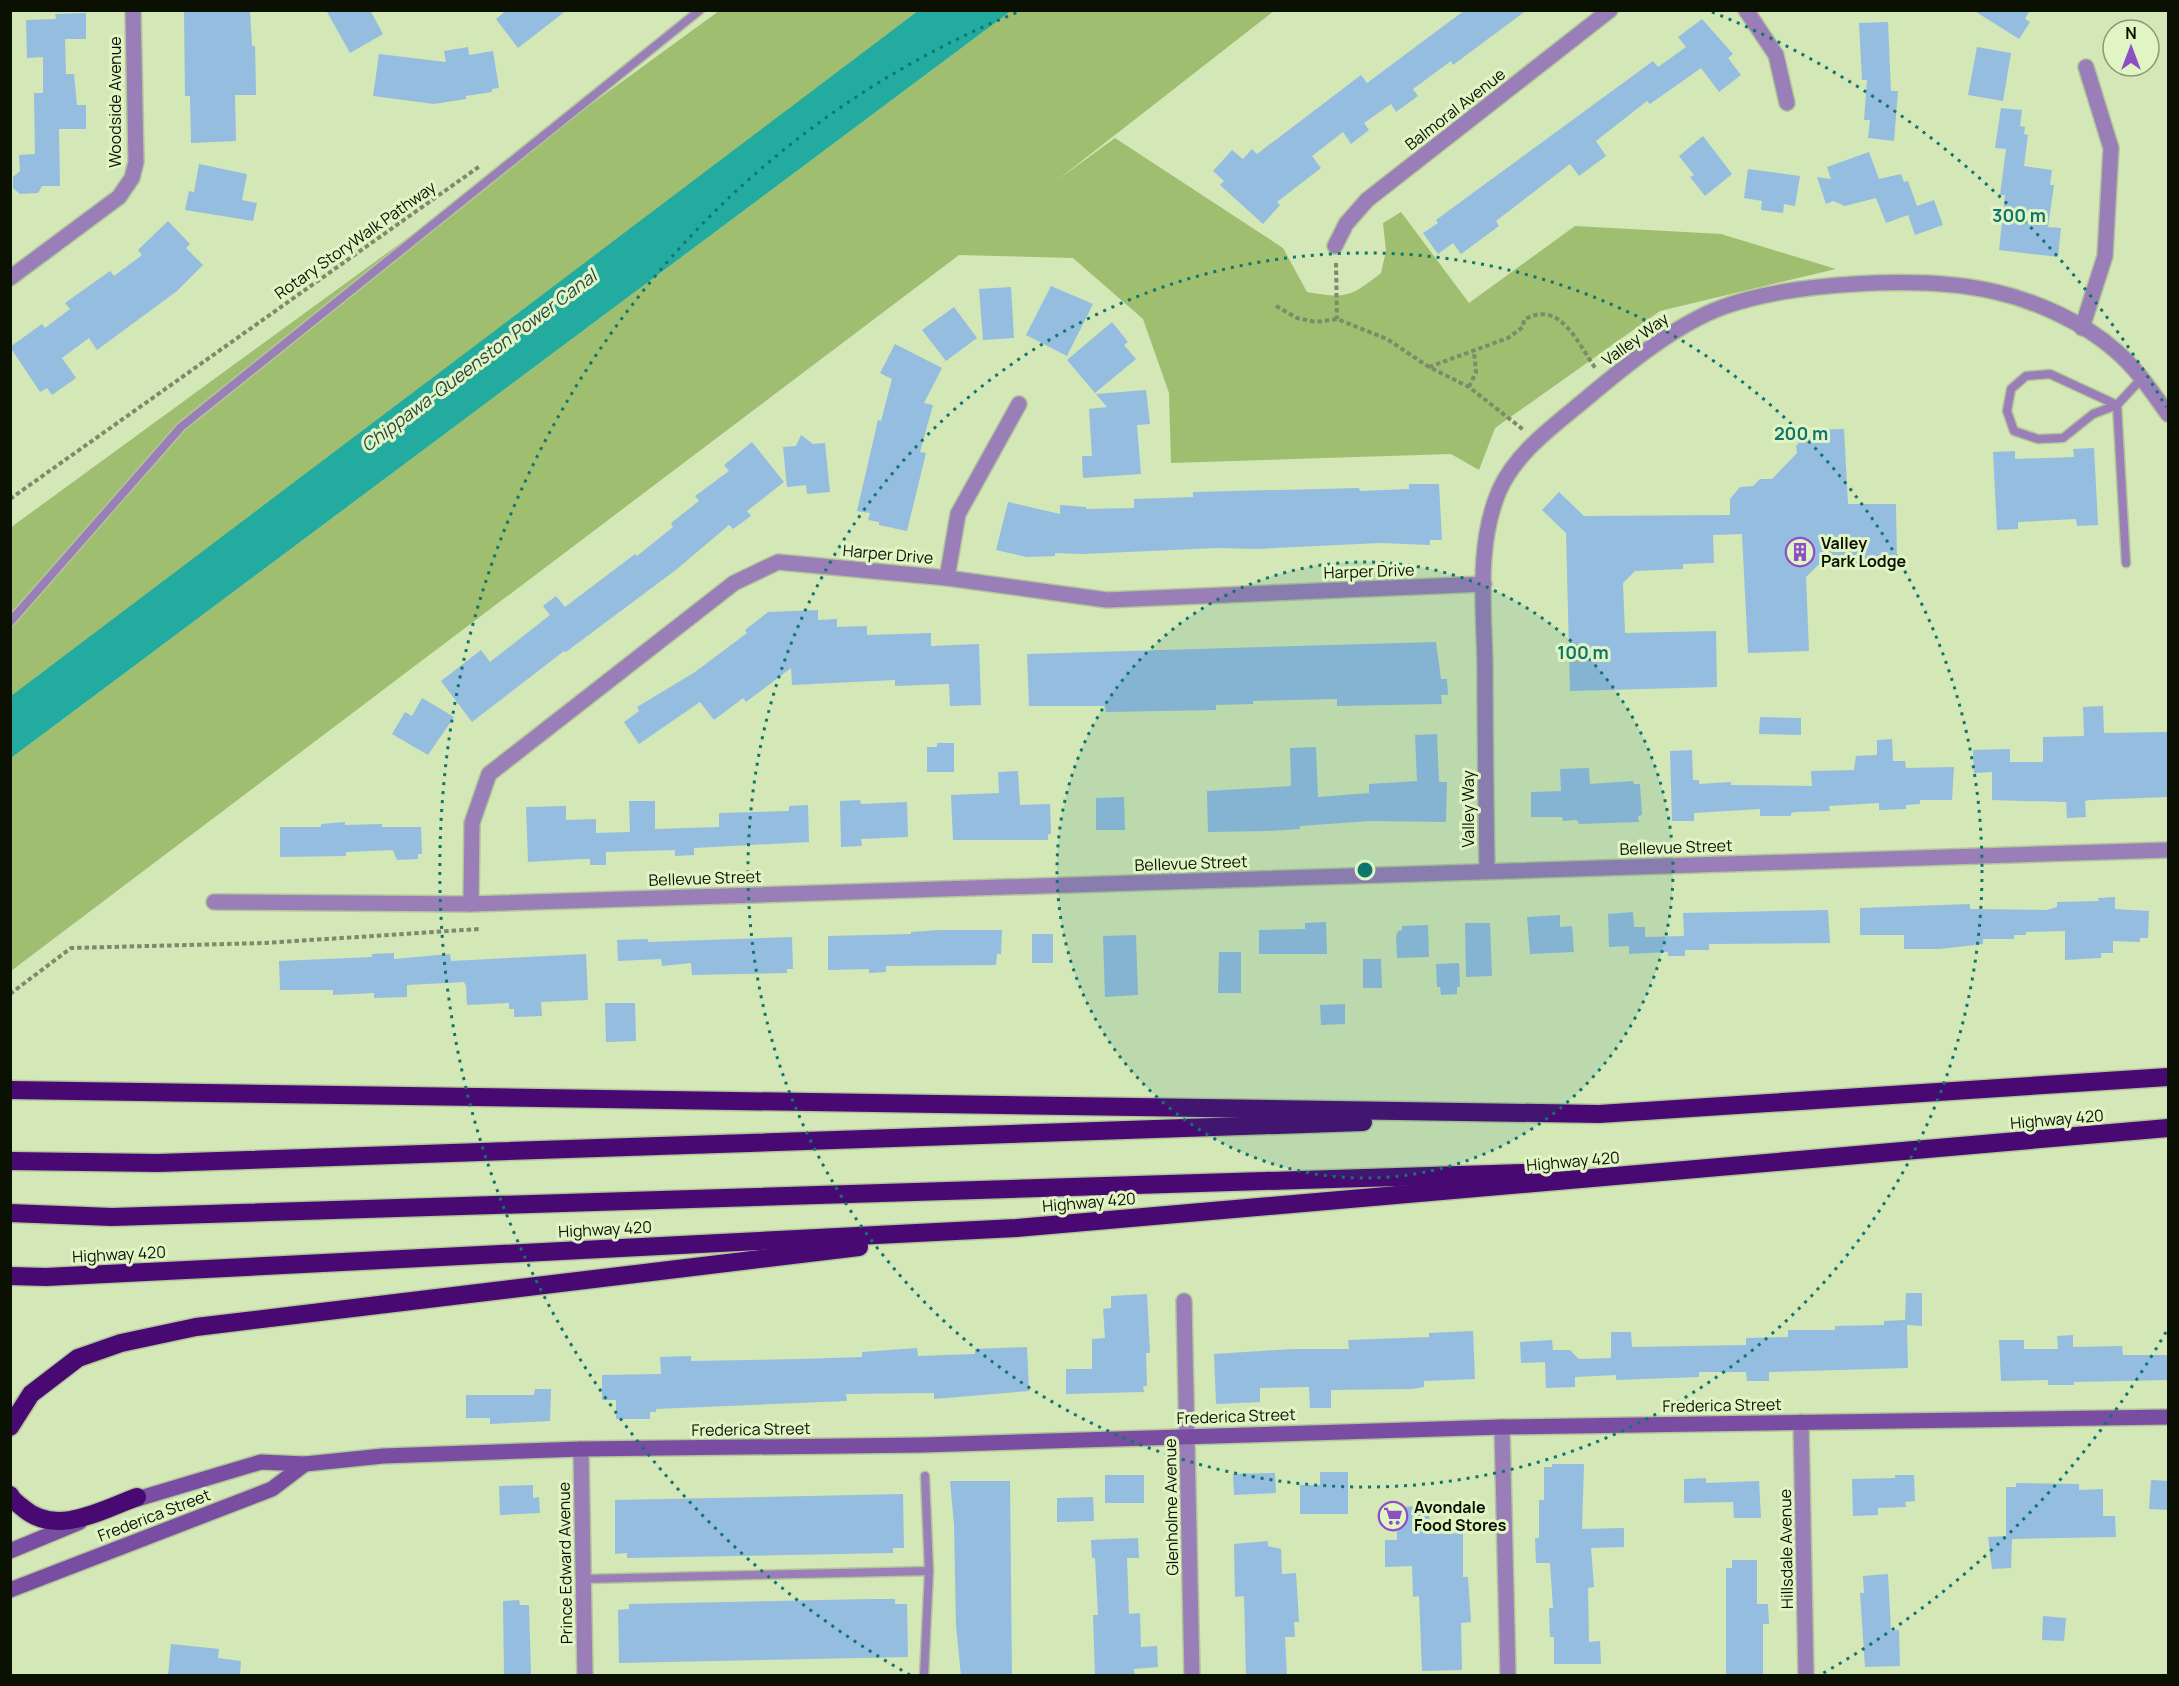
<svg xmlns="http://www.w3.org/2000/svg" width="2179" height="1686" font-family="Manrope,sans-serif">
<rect width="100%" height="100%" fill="#d3e7b7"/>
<g fill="#a0be6f">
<path d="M719 11H920L11 697 10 528Z"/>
<path d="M1011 11H1274L1056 181 1115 138 1283 248 1307 292C1347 299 1350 297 1381 273L1386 251 1383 223 1401 212 1469 303 1575 226 1721 234 1836 269 1660 311 1495 428 1479 470 1451 454 1171 463 1169 393 1143 319 1073 258 959 255 11 971V758Z"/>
</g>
<path fill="#24ab9f" d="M918 11H1011L11 758V696Z"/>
<g fill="#95bde0">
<path d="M184 10H250L252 46H255L256 95H235L236 141 191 143 190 96H185Z"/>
<path d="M326 10H370L383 34 350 53Z"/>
<path d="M507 10H567L518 48 496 19Z"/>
<path d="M1465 10H1527L1453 65 1451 61 1413 89 1418 96 1396 112 1391 104 1364 123 1369 130 1351 144 1343 132 1312 156 1321 168 1277 202 1280 205 1263 224 1220 185 1224 181 1213 171 1232 150 1243 159 1252 149 1257 154 1361 75 1367 83Z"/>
<path d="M1973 10H2030L2025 19 2030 22 2019 39Z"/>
<path d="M86 13V39H65L66 74H74L77 105H86V129H59L60 186H42L38 193 20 194 13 188V177L20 171 19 155 35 154 34 93H43V57L27 58 26 20 56 19 55 14Z"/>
<path d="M1702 19 1733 54 1728 58 1741 75 1719 92 1701 68 1650 104 1647 101 1596 141 1606 156 1579 176 1570 164 1496 221 1499 226 1461 254 1453 243 1438 254 1423 233 1438 223 1436 220 1653 61 1658 67 1686 47 1678 37Z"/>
<path d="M1888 22 1891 91H1898L1894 141 1868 138 1870 120H1864L1867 80H1862L1859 23Z"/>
<path d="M468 47 469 55 493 51 499 88 492 89V92L466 96V99L434 104 373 96 379 54 446 62 444 51Z"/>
<path d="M1977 47 2011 53 2003 101 1968 95Z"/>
<path d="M2001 108 2022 110 2020 126 2025 127 2024 134 2028 135 2024 166 2052 170 2050 185H2054L2048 227 2061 228 2058 257 1999 250 2005 195H2000L2006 149 1995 148Z"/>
<path d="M1703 136 1732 174 1705 196 1690 177 1694 175 1679 156Z"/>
<path d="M1869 152 1879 179 1901 174 1904 182 1908 181 1917 206 1934 200 1943 225 1915 235 1908 215 1886 223 1876 198 1845 206 1833 201 1826 204 1817 177 1831 179 1827 167Z"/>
<path d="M199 164 247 174 242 200 257 203 253 221 185 210 189 191 194 192Z"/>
<path d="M1748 169 1800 176 1795 206 1784 204 1783 213 1761 210 1762 201 1744 198Z"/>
<path d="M168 221 190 244 186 248 203 265 177 291 97 350 89 338 62 358 76 378 52 395 47 388 40 392 10 347 42 324 45 328 70 309 65 303 86 288 110 271 114 276 142 255 138 250Z"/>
<path d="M1051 286 1093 304 1067 356 1026 335Z"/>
<path d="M1011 287 1014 338 983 340 979 289Z"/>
<path d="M954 307 977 338 946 361 922 330Z"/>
<path d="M1112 322 1128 342 1124 345 1136 359 1095 393 1067 360Z"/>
<path d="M895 344 942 368 924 403 933 405 920 452 926 453 907 531 879 525V522L868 520 870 513 857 511 878 420 881 421 892 379 880 373Z"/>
<path d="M1146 390 1150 424 1137 425 1141 474 1083 478 1082 456H1092L1089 409 1107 407 1096 394Z"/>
<path d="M1844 429 1848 504H1896L1897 563 1818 565 1806 577 1809 651 1748 653 1742 534 1713 535 1714 563 1683 564V569L1635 571 1623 583 1625 633 1716 631 1717 687 1570 691 1566 533 1542 510 1559 492 1584 516 1730 515V499L1740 487 1753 486 1760 479H1772L1797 453 1796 446 1811 430Z"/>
<path d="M801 435 813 444 825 443 830 492 807 494 806 485 787 487 783 447 796 446Z"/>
<path d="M752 442 784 482 747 511 751 516 733 529 729 525 677 569 566 652 564 651 472 722 441 681 481 650 490 662 550 615 543 606 556 596 565 607 635 554 637 556 673 527 671 523 699 501 695 496 729 471 724 465Z"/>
<path d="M2094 448 2098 525 2077 526 2076 519 2018 522V529L1997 530 1993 452 2015 451V459L2074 457 2073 449Z"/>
<path d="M1409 484H1439L1442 540H1430V545L1380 543 1255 549 1217 548 1083 554 1055 553V556L1027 557 996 550 1008 502 1060 514V505L1086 507V509L1134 508V499L1193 497V492L1359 488 1360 491 1409 489Z"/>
<path d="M818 610V620L837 619V627L867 626V635L931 633V646L979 644 981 705 950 706 949 684 895 686V680L792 685 791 668 746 702 743 698 714 720 700 702 639 744 624 722 639 711 637 707 695 672 747 633 745 630 768 612Z"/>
<path d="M1436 642 1441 679H1447L1448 695H1441L1442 704 1337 706V699L1253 701V704L1216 705V710L1106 712 1105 706H1029L1027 654Z"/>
<path d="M422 698 454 717 428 755 392 734 405 712 412 716Z"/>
<path d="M2103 706 2104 733 2169 732V797L2090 800 2085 801 2086 817 2067 818 2066 802 1992 800V772L1974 773 1973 750 2010 749V762H2043V737L2084 736 2083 707Z"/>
<path d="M1760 717 1801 718V735L1759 734Z"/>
<path d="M1437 734 1439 782H1447L1446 822 1370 821 1300 826V829L1268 831 1208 832 1207 791 1291 786 1290 748 1316 747 1318 797 1369 793V784L1417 781 1415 735Z"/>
<path d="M1892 739 1893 761H1905L1906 768 1954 767 1952 800H1920V804L1906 805V809L1879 810V803L1829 806 1830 811 1796 812 1791 813V816H1760V809L1694 813V821H1672L1670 751 1692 750 1693 780H1699V784L1731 782V785L1812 786 1811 771 1854 770 1856 756 1877 755V740Z"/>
<path d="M937 743H954V772H927V747H937Z"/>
<path d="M1589 768 1590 784 1633 781 1634 784H1640L1642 815 1638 816 1639 822 1579 824 1577 820 1563 821 1562 817H1531V792L1561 791 1560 769Z"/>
<path d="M1018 771 1020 805 1050 804 1051 834H1048V840H953L951 795 999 793 998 772Z"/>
<path d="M1124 797 1125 830H1096V798Z"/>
<path d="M860 800 861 804 907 802 908 837 861 839 862 846 841 847 840 801Z"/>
<path d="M629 801H655V829L719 827V813L789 811V806L808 805 809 842 694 848V855L675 856V850L606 852V865H590V859H580L528 862 526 807 566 806V820L596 819V833L630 832Z"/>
<path d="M345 822V825L382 824V827H421L422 854H418V859L397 860 393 850 346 852V856L280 857V827H321V824Z"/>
<path d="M2115 897V909L2149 911 2148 938H2140V942L2113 941V953H2101V958L2065 960V931L2026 932V935H2014V939H1983V944L1940 949H1904V935H1860V908L1970 904V909L2046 910 2057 907V902L2099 901 2098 898Z"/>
<path d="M1828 910 1830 943 1709 944V950H1685V956H1668V952L1629 954V946L1609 947 1608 914 1633 912 1634 927H1645V937L1684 936 1683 913Z"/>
<path d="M1560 915V927L1572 926 1574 952 1530 954 1527 917Z"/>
<path d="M1326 922 1327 954H1259V930L1305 929V923Z"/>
<path d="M1465 923H1490L1492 976 1466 977Z"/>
<path d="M1428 925 1429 957 1397 958 1396 936 1398 931 1402 930V926Z"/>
<path d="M939 930H1002L1001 954H997L996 965 886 966V972L869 973V969L828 970V936L911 934V932Z"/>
<rect x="1032" y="934" width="21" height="29"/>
<path d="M1136 935 1138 995 1105 997 1103 936Z"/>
<path d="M792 937 793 969H787V973L692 975 691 963 662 966 661 959 618 961 617 940 648 939V942Z"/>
<path d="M1219 952H1241V993H1218Z"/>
<path d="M394 953V959L450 954 451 961 586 954 588 1000 541 1002 542 1016 514 1017V1009H509V1003L467 1005 466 986 464 982 407 985V997L374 998V993L333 995V990H280L279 961 372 957V954Z"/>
<path d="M1363 959H1381L1382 988H1363Z"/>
<path d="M1459 963 1460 987H1457V994L1441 995 1440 987H1437L1436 964Z"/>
<path d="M605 1003H635L636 1041 606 1042Z"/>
<path d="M1345 1004V1024L1321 1025 1320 1005Z"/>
<path d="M1906 1293H1922V1326L1907 1325 1908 1368 1769 1372V1381H1747L1746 1372H1699V1377L1616 1380V1375L1575 1377V1387L1546 1388 1545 1362 1521 1363 1520 1342 1552 1340 1553 1350H1570L1579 1359 1611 1358V1332H1631L1632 1347 1746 1345V1338L1788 1337V1330H1835V1326L1884 1325V1321L1905 1320Z"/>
<path d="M1147 1294 1150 1353H1146L1147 1386H1143L1144 1392 1066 1394V1369H1092V1339L1105 1338 1103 1309 1111 1308V1296Z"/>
<path d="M1473 1331 1475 1379 1424 1381V1387L1412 1389 1331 1390V1408H1310L1309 1387 1260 1388V1402L1216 1404 1214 1354 1293 1349H1349L1348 1340 1429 1337V1333Z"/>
<path d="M2073 1335V1347L2122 1346 2123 1355H2169V1380L2074 1382V1385H2048V1380L2001 1381 1999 1340H2024V1349H2058L2057 1336Z"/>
<path d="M1027 1347 1029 1391 934 1399V1393L846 1394 847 1401 656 1409V1412H650V1419H616V1400H602V1375L661 1374 660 1357 691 1356V1361L799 1359 862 1357V1352L917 1348 918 1356 975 1354V1349Z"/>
<path d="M535 1389H551L550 1421 490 1424V1418H466V1395H534Z"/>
<path d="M1552 1464H1584L1582 1529 1624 1528V1547L1591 1548 1594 1587 1588 1588 1589 1642 1600 1641 1601 1664H1554V1637H1550L1549 1608H1553L1550 1563H1536L1535 1538H1539V1500H1544V1467H1552Z"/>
<path d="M1320 1472H1348V1514H1300V1485H1320Z"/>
<path d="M1275 1473 1276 1493 1234 1495 1233 1474Z"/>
<rect x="1105" y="1475" width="39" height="28"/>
<path d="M1895 1475H1914L1915 1501 1905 1502 1906 1507 1878 1508V1515L1853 1516 1852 1479 1895 1478Z"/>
<path d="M1706 1478V1483L1759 1481 1761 1518H1734L1733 1502 1684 1503V1479Z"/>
<path d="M2151 1480 2169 1481V1510L2149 1509Z"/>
<path d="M950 1481H1010L1012 1676H961L956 1625 954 1524Z"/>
<path d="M2016 1483 2079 1484V1490L2103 1489V1516H2115L2116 1537 2012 1539 2011 1568 1992 1569 1988 1537 2006 1536V1487H2016Z"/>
<path d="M533 1485V1498L539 1497 540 1513 500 1515 499 1486Z"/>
<path d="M903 1494 904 1548H893V1553L627 1558V1553L615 1554V1500Z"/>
<path d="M1093 1497 1094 1521 1057 1522V1498Z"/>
<path d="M1429 1506 1430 1534 1463 1533V1577H1468L1471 1622 1461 1623 1462 1670 1422 1671 1419 1596 1413 1597 1412 1566 1385 1567V1540H1397L1396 1507Z"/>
<path d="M1138 1538 1139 1558H1127L1129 1614 1140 1613 1141 1647 1157 1646 1158 1667 1134 1669 1135 1676H1095L1093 1615H1098L1095 1558H1092L1091 1540Z"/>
<path d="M1268 1541V1546L1281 1549 1282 1574 1296 1573 1299 1622H1294L1295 1637H1285L1287 1676H1246L1244 1596 1235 1597 1234 1544Z"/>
<path d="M1732 1560H1757V1604H1768L1769 1624H1763V1676H1726V1568H1732Z"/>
<path d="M1888 1574 1891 1631 1899 1630 1900 1666 1865 1667 1860 1593H1864L1863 1576Z"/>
<path d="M872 1599H895V1604H907L908 1657 619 1663 618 1610 629 1609V1604Z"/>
<path d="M519 1600 520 1605H529L531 1676H504L503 1601Z"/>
<path d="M2043 1616 2066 1618 2064 1641 2042 1640Z"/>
<path d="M171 1644 219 1649 218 1658 241 1661 240 1676H168Z"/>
</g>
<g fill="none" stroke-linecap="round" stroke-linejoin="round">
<g stroke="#b3c59a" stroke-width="11">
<g id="lane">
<path d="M2050 374 2117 405 2093 414 2063 438 2038 439 2014 431 2007 411 2011 389 2026 376Z"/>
<path d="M2126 563 2117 405 2142 378"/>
<path d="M10 622 181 427 700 10"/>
<path d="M584 1579 929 1571"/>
<path d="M924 1676 929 1571 925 1476"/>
</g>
</g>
<g stroke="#b3c59a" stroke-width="18">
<g id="street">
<path d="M1746 10 1776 55 1787 103"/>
<path d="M1335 246 1346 224 1367 200 1610 10"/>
<path d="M10 278 119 197 132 178 136 162 133 10"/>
<path d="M2082 328 2105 256 2111 148 2086 67"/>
<path d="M947 578 958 514 1019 404"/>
<path d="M1487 871C1486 803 1485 734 1485 666 1484 609 1476 545 1499 491 1516 452 1555 425 1587 398 1625 366 1676 324 1723 307 1792 282 1924 275 1996 292 2036 301 2085 323 2116 351 2137 369 2152 392 2168 414"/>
<path d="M214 902 471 904 2168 850"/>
<path d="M471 904 472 823 489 774 734 583 778 562 947 578 1107 600 1484 584"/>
<path d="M1184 1301 1192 1676"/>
<path d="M1801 1422 1806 1676"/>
<path d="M1502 1427 1508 1676"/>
<path d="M581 1449 585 1676"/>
</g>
</g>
<g stroke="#b3c59a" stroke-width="18">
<g id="secondary">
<path d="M127 1502 261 1462 305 1464 383 1456 581 1449 923 1445 1502 1427 2168 1417"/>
<path d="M10 1551 80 1522"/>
<path d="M10 1590 272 1489 305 1464"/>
</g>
</g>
<g stroke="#b3c59a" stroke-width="21">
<g id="highway">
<path d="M10 1090 1599 1114 2168 1077"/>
<path d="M10 1161 158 1163 1363 1122"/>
<path d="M10 1213 112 1217 1523 1173"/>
<path d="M10 1276 46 1277 1016 1228 2168 1128"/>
<path d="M10 1427 31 1394 78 1358 121 1343 196 1327 859 1247"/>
<path d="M10 1495C13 1501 18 1504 23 1508 56 1537 102 1510 137 1497"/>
</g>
</g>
<g stroke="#7d8b6a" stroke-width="4" stroke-dasharray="4.5 3" stroke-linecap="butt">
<path d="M1336 263 1337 319"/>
<path d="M1276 306 1297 318 1316 322 1337 319 1387 339 1429 367 1469 387 1525 431"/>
<path d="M1429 367 1508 338 1523 327 1524 320C1560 298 1578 344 1596 369"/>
<path d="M1469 387 1476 372 1474 352"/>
<path d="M10 499 480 166"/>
<path d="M10 994 71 948 265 943 480 929"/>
</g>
<use href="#lane" stroke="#9a7eb8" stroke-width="8"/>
<use href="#street" stroke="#9a7eb8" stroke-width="15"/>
<use href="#secondary" stroke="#794ea2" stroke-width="15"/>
<use href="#highway" stroke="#490972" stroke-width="18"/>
</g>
<circle cx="1365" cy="870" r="308" fill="#0f766e" fill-opacity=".12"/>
<g fill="none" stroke="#0f766e" stroke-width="3" stroke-dasharray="3 6">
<circle cx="1365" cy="870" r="308"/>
<circle cx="1365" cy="870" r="617"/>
<path d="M2166 1332A925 925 0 0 1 1820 1675M910 1675A925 925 0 0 1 1018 12M1712 12A925 925 0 0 1 2166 407"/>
</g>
<defs>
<g id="building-ring" transform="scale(1.5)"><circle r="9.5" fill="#e0f4c4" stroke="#8e4fc5" stroke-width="1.5"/><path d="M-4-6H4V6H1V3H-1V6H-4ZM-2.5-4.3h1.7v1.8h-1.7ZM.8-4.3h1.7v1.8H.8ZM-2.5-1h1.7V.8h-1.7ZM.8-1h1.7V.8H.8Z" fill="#8e4fc5"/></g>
<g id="supermarket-ring" transform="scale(1.5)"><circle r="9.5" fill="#e0f4c4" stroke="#8e4fc5" stroke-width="1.5"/><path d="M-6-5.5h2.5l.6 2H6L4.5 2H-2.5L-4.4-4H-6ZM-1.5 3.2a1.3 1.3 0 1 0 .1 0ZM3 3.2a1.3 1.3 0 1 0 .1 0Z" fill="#8e4fc5"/></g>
</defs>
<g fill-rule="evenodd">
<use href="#building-ring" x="1800" y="552"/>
<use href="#supermarket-ring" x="1393" y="1516"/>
</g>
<g text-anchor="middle" stroke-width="6" stroke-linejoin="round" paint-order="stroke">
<g font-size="16" fill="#0a1002" stroke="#e0f4c4">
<text transform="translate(115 102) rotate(-90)" y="6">Woodside Avenue</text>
<text transform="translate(1455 109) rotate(-38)" y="6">Balmoral Avenue</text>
<text transform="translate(355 240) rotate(-35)" y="6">Rotary StoryWalk Pathway</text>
<text transform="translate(1635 339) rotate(-36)" y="6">Valley Way</text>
<text transform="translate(888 554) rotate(5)" y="6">Harper Drive</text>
<text transform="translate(1369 571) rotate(-2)" y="6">Harper Drive</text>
<text transform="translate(1468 809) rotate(-90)" y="6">Valley Way</text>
<text transform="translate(1676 847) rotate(-2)" y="6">Bellevue Street</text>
<text transform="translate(1191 863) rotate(-2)" y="6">Bellevue Street</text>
<text transform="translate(705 878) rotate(-2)" y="6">Bellevue Street</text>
<text transform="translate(2057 1119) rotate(-5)" y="6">Highway 420</text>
<text transform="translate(1573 1161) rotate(-5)" y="6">Highway 420</text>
<text transform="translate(1089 1202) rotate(-5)" y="6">Highway 420</text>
<text transform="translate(605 1229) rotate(-3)" y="6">Highway 420</text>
<text transform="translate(119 1254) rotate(-3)" y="6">Highway 420</text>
<text transform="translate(1722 1405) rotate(-1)" y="6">Frederica Street</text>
<text transform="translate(1236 1416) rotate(-2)" y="6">Frederica Street</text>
<text transform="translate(751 1429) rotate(-1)" y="6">Frederica Street</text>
<text transform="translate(1171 1507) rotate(-91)" y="6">Glenholme Avenue</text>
<text transform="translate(154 1515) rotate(-21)" y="6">Frederica Street</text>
<text transform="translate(1786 1549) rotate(-91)" y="6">Hillsdale Avenue</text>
<text transform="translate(565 1563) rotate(-91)" y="6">Prince Edward Avenue</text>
</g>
<g font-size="16" font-weight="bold" fill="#0a1002" stroke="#e0f4c4" text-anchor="start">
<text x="1821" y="549">Valley<tspan x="1821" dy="18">Park Lodge</tspan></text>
<text x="1414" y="1513">Avondale<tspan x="1414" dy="18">Food Stores</tspan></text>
</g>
<g font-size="18" font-style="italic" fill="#2a4642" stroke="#e0f4c4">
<text transform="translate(479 361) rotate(-37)" y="6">Chippawa-Queenston Power Canal</text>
</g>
</g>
<circle cx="1365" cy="870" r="9" fill="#0f766e" stroke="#e0f4c4" stroke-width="3"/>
<g font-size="18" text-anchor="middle" font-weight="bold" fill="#0f766e" stroke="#e0f4c4" stroke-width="6" stroke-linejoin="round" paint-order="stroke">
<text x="2019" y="222">300 m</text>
<text x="1801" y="440">200 m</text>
<text x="1583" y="659">100 m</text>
</g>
<rect width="2179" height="1686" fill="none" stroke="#0a1002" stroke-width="24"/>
<g transform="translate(2131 48)"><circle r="28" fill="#e0f4c4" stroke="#8a9976" stroke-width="1.5"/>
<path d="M0-4.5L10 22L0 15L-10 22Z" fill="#8e4fc5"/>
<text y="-9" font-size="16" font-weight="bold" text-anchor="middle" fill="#0a1002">N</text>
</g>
</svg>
